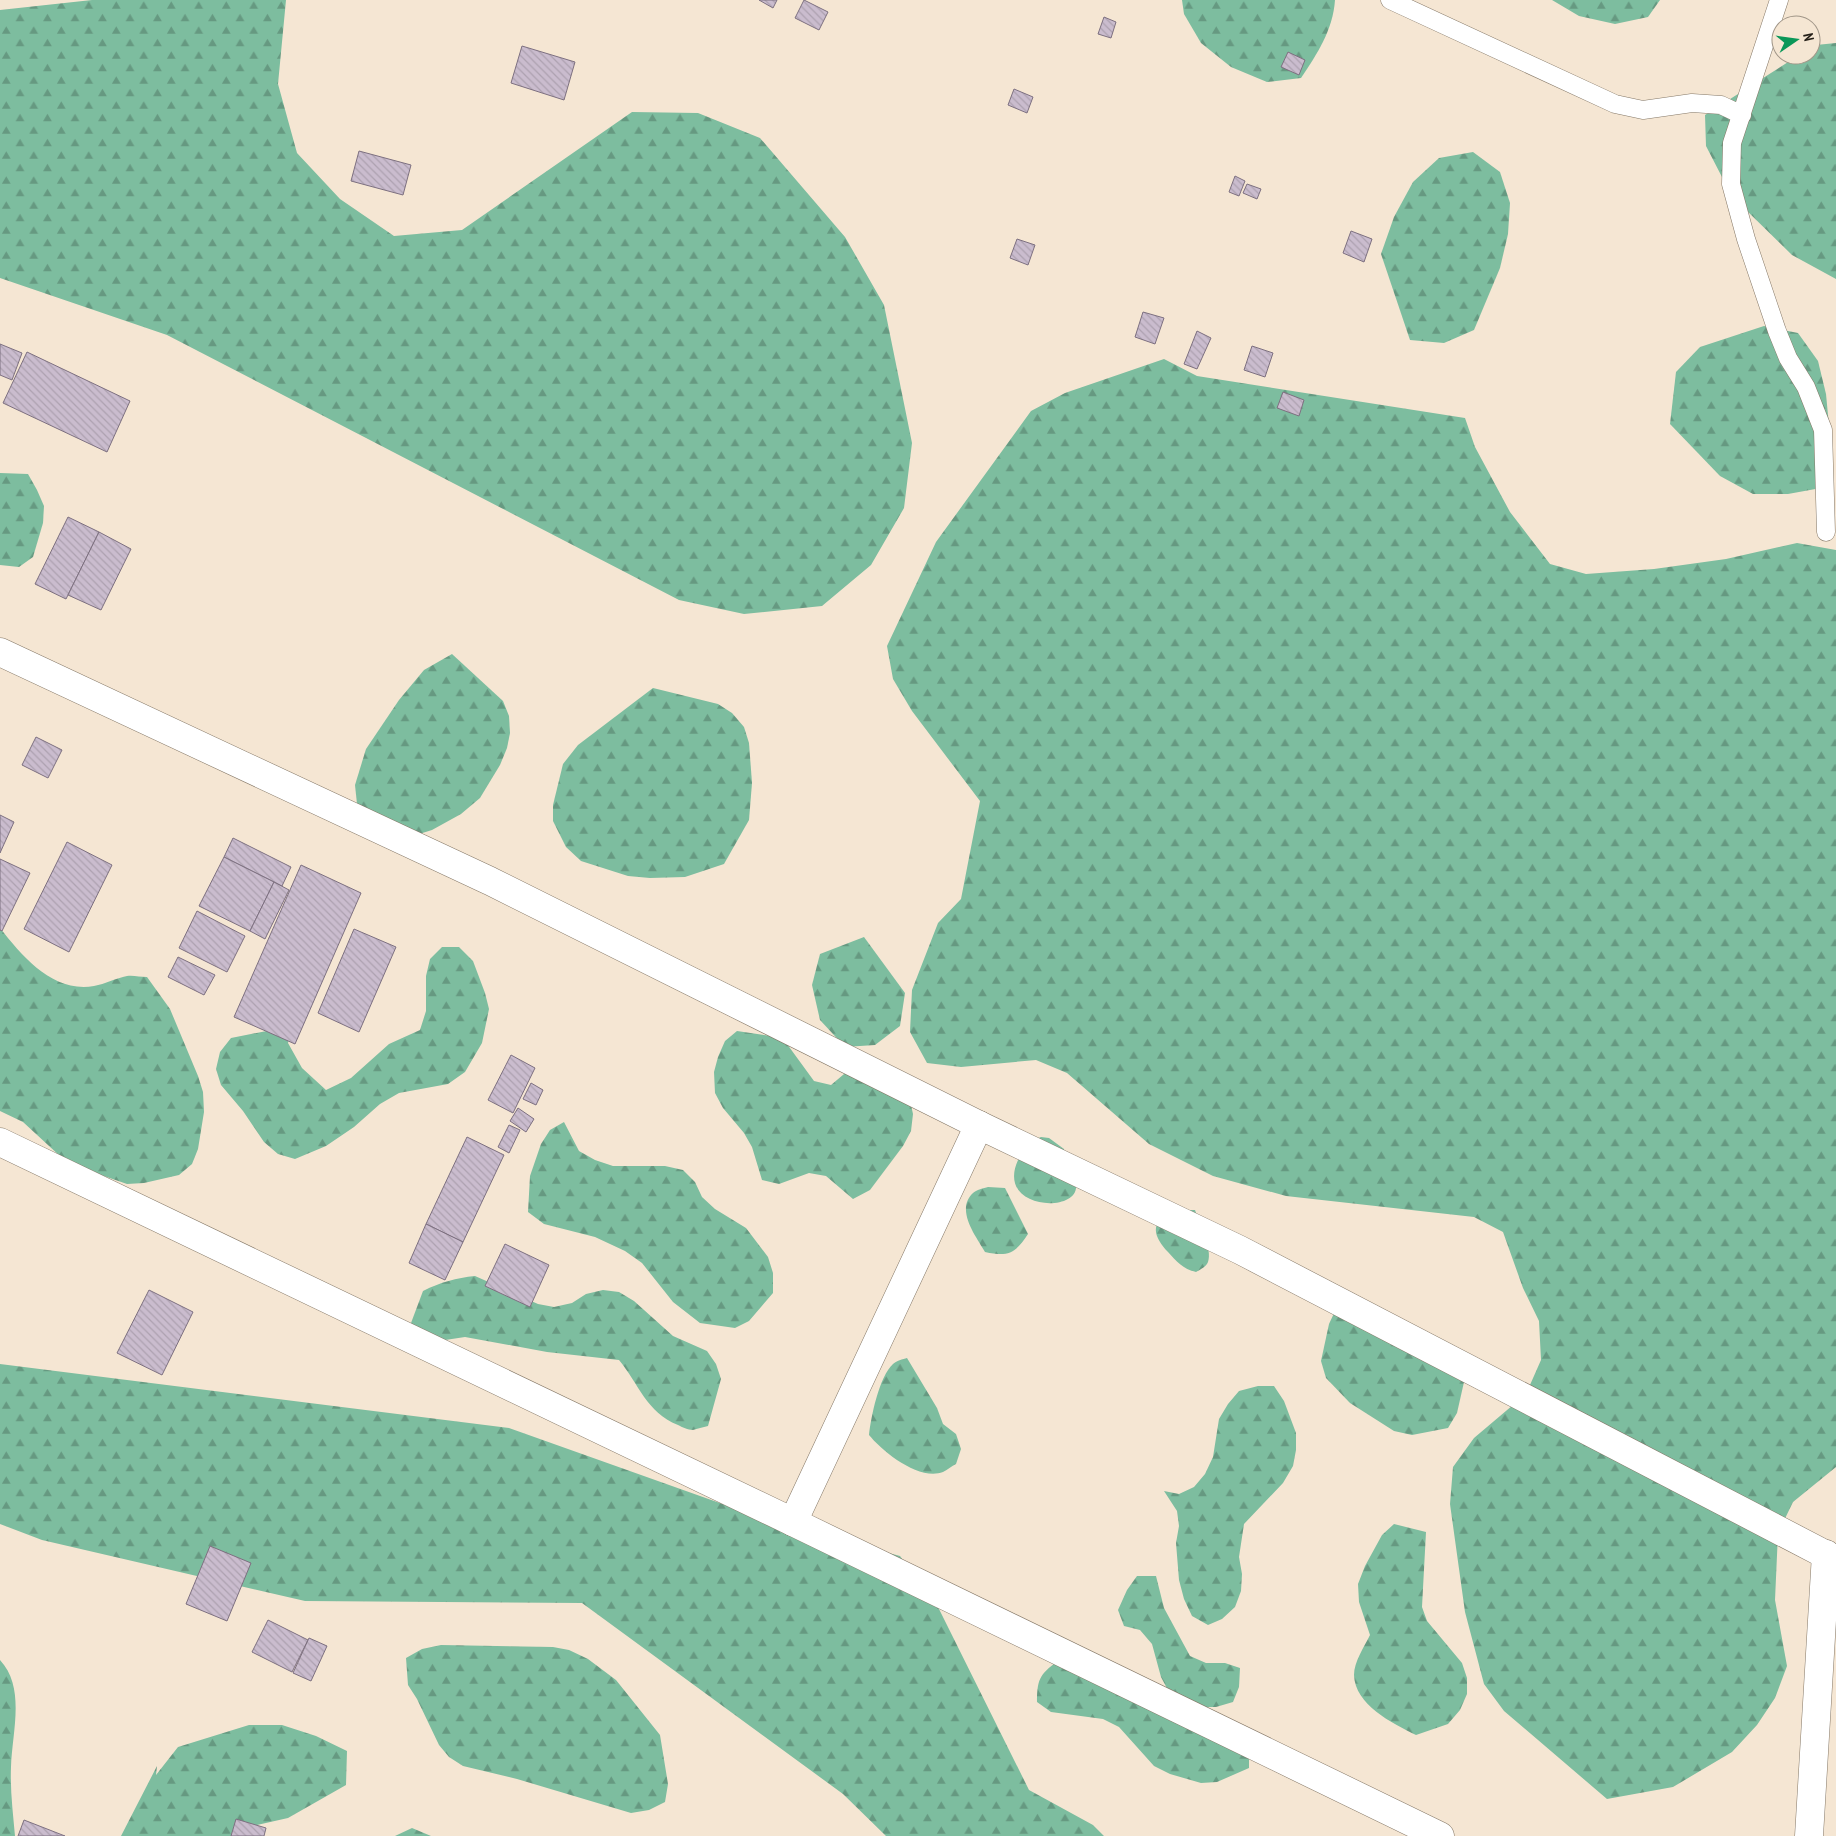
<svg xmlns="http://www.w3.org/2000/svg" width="1836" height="1836" font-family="'PT Sans Narrow',sans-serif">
<defs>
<pattern id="forest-firs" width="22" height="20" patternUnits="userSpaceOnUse" patternTransform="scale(1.25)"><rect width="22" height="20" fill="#7dbd9f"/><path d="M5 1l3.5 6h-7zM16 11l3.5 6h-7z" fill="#669981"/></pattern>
<pattern id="building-back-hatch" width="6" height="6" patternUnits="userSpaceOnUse" patternTransform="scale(1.25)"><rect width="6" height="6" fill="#cabcce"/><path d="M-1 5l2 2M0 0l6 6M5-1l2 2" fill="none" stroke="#ada1b0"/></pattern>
</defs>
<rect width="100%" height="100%" fill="#f5e6d3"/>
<g fill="url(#forest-firs)">
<path d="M92 0H286L278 84 297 153 340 199 394 236 462 230 632 112 698 113 760 138 845 237 884 305 912 443 904 508 871 565 822 606 744 614 679 600 167 335 0 278V10Z"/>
<path d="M1182 0H1335C1333 30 1317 54 1301 78L1267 82 1231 67 1201 43 1184 14Z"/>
<path d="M1552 0H1660L1648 17 1615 24 1579 16Z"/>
<path d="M1836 43V279L1792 255 1743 207 1723 179 1706 146 1705 115 1799 55H1811V48L1816 45Z"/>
<path d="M1473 152 1500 172 1510 203 1508 234 1500 268 1474 330 1444 343 1410 340 1381 254 1394 217 1413 182 1439 158Z"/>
<path d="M1764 326 1798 333 1818 361 1826 394 1832 457 1821 488 1788 494H1753L1720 476 1670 424 1676 372 1700 347Z"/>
<path d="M1164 359 1197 376 1465 418 1475 447 1510 512 1550 564 1586 574 1654 569 1726 559 1797 543 1836 550V1467L1793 1502 1778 1533 1775 1600 1787 1666 1775 1698 1757 1725 1732 1752 1673 1787 1607 1799 1504 1711 1484 1684 1465 1612 1450 1504 1453 1467 1474 1438 1526 1394 1541 1360 1539 1321 1523 1288 1503 1232 1474 1217 1286 1196 1213 1176 1149 1144 1067 1073 1036 1060 961 1067 927 1063 910 1032 912 990 938 923 961 899 980 801 912 711 893 679 887 646 936 542 1031 411 1065 393Z"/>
<path d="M0 473 28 474 37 490 44 506 43 523 33 557 19 567 0 565Z"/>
<path d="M452 654 503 701 509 716 510 733 507 748 500 765 480 798 461 814 432 830 400 840 357 804 355 785 366 749 399 700 424 670Z"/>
<path d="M653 688 718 704 732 713 744 727 749 743 752 783 749 820 724 864 685 877 650 878 628 876 581 861 566 847 553 821V805L563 764 578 745Z"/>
<path d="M0 928C23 957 53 993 94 986 105 984 116 978 127 976 133 975 140 977 147 977L170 1009 198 1076 203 1092 204 1112 198 1149 192 1164 179 1175 144 1183 127 1184 78 1167 61 1157 23 1122 0 1111Z"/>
<path d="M864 937 905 993 900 1026 875 1045 845 1047 820 1020 812 985 820 954Z"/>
<path d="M442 947H459L473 961 485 993 489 1009 482 1043 465 1072 448 1084 399 1093 380 1104 354 1127 326 1146 295 1159 278 1154 264 1142 243 1111 221 1085 216 1069 220 1052 231 1038 292 1026 288 1043 302 1068 326 1090 351 1078 389 1044 420 1030 426 1011V976L430 959Z"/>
<path d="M737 1031 771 1036 787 1044 814 1081 831 1085 856 1064 909 1096 913 1114 911 1131 903 1146 870 1190 853 1199 826 1176 809 1173 779 1184 762 1180 752 1147 744 1133 723 1108 715 1093 714 1072 718 1057 725 1041Z"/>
<path d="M564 1122 579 1151 595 1160 613 1166H665L683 1170 695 1182 702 1197 715 1209 746 1228 768 1257 773 1273V1293L749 1321 735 1328 700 1323 673 1302 642 1263 625 1251 595 1237 544 1224 528 1212 530 1176 541 1144 550 1130Z"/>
<path d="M1041 1137 1049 1138 1064 1149C1065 1155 1066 1162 1068 1168 1070 1174 1076 1180 1076 1186 1078 1214 993 1210 1019 1158 1024 1149 1031 1140 1041 1137Z"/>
<path d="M988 1187 1005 1188 1028 1234C1015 1254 1008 1257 985 1252 976 1236 955 1210 973 1193 976 1190 984 1188 988 1187Z"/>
<path d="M1195 1210C1199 1222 1213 1250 1208 1262 1206 1267 1201 1269 1196 1272 1183 1269 1176 1261 1168 1252 1140 1222 1166 1211 1195 1210Z"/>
<path d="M475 1276 538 1304 554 1307 572 1303 586 1294 603 1290 619 1292 634 1301 673 1336 707 1351 716 1364 721 1379 708 1426C703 1427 697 1429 693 1430 688 1430 682 1427 678 1425 646 1412 639 1384 619 1360L547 1352 465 1337 432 1342 416 1339 411 1323 423 1291C441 1282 456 1278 475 1276Z"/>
<path d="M1336 1309 1464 1382 1457 1413 1448 1428 1412 1435 1394 1431 1350 1403 1326 1378 1321 1361 1329 1324Z"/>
<path d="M907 1358 937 1408 943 1424 956 1434 961 1449 956 1464C952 1466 947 1470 943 1472 919 1481 883 1452 869 1435 871 1417 879 1377 893 1364 896 1361 903 1359 907 1358Z"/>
<path d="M0 1364 509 1428 773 1522 900 1556 938 1607 1029 1790 1093 1825 1104 1836H886L843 1794 582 1603 305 1601 42 1540 0 1524Z"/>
<path d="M1258 1386H1274L1284 1401 1296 1433V1450L1293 1466 1283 1483 1244 1524 1239 1557 1242 1574 1241 1591 1235 1607 1222 1619 1208 1625 1192 1616 1184 1599 1179 1580 1176 1543 1179 1526 1177 1511 1164 1491 1179 1494 1194 1487 1205 1474 1213 1457 1219 1419 1228 1404 1239 1391Z"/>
<path d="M1394 1524 1426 1532 1422 1607 1427 1621 1462 1663 1467 1678V1694L1460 1710 1448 1724 1416 1735C1392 1723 1355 1705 1354 1675 1354 1662 1364 1647 1370 1635L1359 1602 1358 1584 1365 1566 1382 1535Z"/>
<path d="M1137 1576H1156L1164 1608 1190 1656 1206 1663H1225L1240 1668 1239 1687 1233 1702 1216 1707H1201L1170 1694 1161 1677 1152 1644 1140 1630 1124 1626 1118 1610 1127 1590Z"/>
<path d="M441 1645 553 1647 569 1650 588 1659 616 1680 660 1735 668 1784 665 1802 649 1810 631 1813 517 1779 463 1766 449 1757 439 1745 417 1699 408 1685 406 1658 422 1649Z"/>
<path d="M1061 1659 1249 1751V1768L1217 1782 1201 1783 1170 1774 1154 1766 1119 1727 1103 1719 1051 1712 1037 1702C1037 1677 1041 1673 1061 1659Z"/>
<path d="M0 1660C26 1688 12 1732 11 1767 10 1790 13 1813 15 1836H0Z"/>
<path d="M249 1725H282L316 1736 347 1751 346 1785 288 1818 257 1825 248 1836H121L157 1766 156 1775 178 1747Z"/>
<path d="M412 1828 431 1836H395Z"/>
</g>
<g fill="url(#building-back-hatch)" stroke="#7d7080">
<path d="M759 0H777L773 8Z"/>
<path d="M804 0 828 12 819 30 795 18Z"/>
<path d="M1104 17 1116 22 1111 38 1098 34Z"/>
<path d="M522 46 575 62 564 100 511 83Z"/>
<path d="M1288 52 1305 60 1299 75 1281 67Z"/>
<path d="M1014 89 1033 97 1027 113 1008 105Z"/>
<path d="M359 151 411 165 403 195 351 181Z"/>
<path d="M1235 176 1245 181 1239 196 1229 192Z"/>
<path d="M1247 184 1261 189 1257 199 1243 193Z"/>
<path d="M1351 231 1372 239 1364 262 1343 253Z"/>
<path d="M1017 239 1035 245 1028 265 1010 258Z"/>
<path d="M1143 312 1164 318 1155 344 1135 337Z"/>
<path d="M1197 331 1211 338 1197 369 1184 364Z"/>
<path d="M0 344 22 353 12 380 0 375Z"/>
<path d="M1252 346 1273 353 1265 377 1244 370Z"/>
<path d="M27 352 130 401 107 452 3 403Z"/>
<path d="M1283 392 1304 400 1299 416 1277 408Z"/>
<path d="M68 517 99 532 66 599 35 584Z"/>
<path d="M99 532 131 549 101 610 68 595Z"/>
<path d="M36 737 62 750 48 778 22 765Z"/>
<path d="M0 815 14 822 0 853Z"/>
<path d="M233 838 291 867 282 886 224 857Z"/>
<path d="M67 842 112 865 69 952 24 929Z"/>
<path d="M224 857 274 882 250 931 199 906Z"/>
<path d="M0 859 30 873 2 931 0 930Z"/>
<path d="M301 865 361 893 295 1044 234 1017Z"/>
<path d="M274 882 289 890 265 939 250 931Z"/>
<path d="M197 911 245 936 227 972 179 948Z"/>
<path d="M354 929 396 947 359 1032 318 1013Z"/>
<path d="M178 957 215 975 204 995 168 977Z"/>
<path d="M511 1055 535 1068 513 1113 488 1100Z"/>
<path d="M531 1083 543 1090 536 1105 523 1099Z"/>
<path d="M518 1108 534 1119 526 1132 510 1121Z"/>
<path d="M509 1125 520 1130 509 1153 498 1147Z"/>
<path d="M467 1137 504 1155 463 1242 426 1224Z"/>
<path d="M426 1224 463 1242 445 1280 409 1263Z"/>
<path d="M505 1244 549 1265 530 1307 485 1286Z"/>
<path d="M149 1290 193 1312 162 1375 117 1353Z"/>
<path d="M210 1546 251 1563 227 1621 186 1604Z"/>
<path d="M268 1620 308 1640 292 1672 252 1652Z"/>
<path d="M309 1638 327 1646 311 1681 293 1673Z"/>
<path d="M236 1819 266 1828 264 1836H231Z"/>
<path d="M24 1820 65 1836H18Z"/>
</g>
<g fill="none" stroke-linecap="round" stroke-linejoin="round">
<g stroke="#857867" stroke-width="19">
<g id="service">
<path d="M1390 0 1615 104 1643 110 1692 103 1721 105 1742 115"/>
<path d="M1779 0 1732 143 1731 184 1746 239 1777 331 1788 358 1806 387 1823 430 1826 532"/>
</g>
</g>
<g stroke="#857867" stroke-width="29">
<g id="minor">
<path d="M0 1142 793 1522 1440 1836"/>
<path d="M793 1522 979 1125"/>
<path d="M1809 1836 1826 1554"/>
</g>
</g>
<g stroke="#857867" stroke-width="29">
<path id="tertiary" d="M0 652 490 881 979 1125 1240 1250 1836 1560"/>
</g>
<use href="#service" stroke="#fff" stroke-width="18"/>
<use href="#minor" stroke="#fff" stroke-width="28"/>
<use href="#tertiary" stroke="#fff" stroke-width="28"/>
</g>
<g transform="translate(1796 40) rotate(77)"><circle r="24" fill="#f5e6d3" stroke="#a19688"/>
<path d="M0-4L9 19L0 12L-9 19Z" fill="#0a9758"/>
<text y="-8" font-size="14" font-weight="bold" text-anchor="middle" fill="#231e17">N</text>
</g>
</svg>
